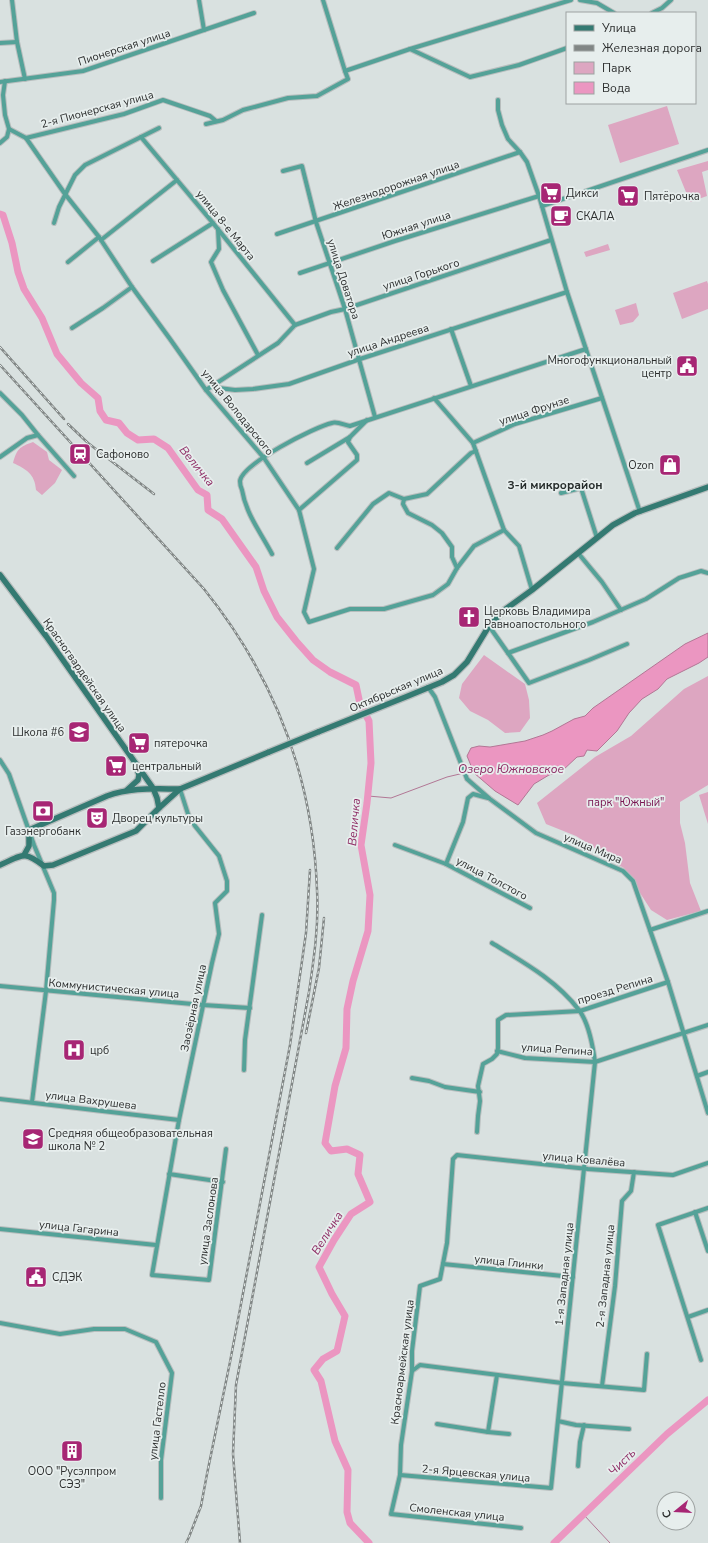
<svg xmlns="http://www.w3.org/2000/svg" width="708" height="1543" font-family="'Nunito Sans',sans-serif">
<rect width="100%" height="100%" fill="#d9e1e0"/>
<g fill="#dda6c1">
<path d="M667 106 679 144 620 163 608 125Z"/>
<path d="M708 161V170L702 172 707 196 690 202 677 170Z"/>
<path d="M608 244 610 250 586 257 584 252Z"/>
<path d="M707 281 708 284V309L682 319 673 293Z"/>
<path d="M636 303 639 315 633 322 620 325 615 310Z"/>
<path d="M33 442 47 452 49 460 62 470 55 483 42 495 36 490C35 474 26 469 13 463 17 449 19 447 33 442Z"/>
<path d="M484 655 525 684 529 700 530 718 520 732 505 733 488 720 470 711 459 698 462 684Z"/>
<path d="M708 676V785L680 802V823L685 843 690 883 701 911 667 920 651 910 624 868 606 858 592 846 576 836 546 824 537 803 595 757 631 736 684 689Z"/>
<path d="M708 792V824L699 795Z"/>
</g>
<path fill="#eb96c1" stroke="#b27795" d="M708 633V657L699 663 667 679 658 689 642 699 629 713 617 731 597 751 587 750 584 756 577 757 562 771 549 775 534 784 518 805 495 791 474 773 467 756 471 748 479 746 490 747 525 741 543 735 552 731 574 719 585 716 593 708 685 644Z"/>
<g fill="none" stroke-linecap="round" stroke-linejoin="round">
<g stroke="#b27795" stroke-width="1">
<path d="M467 772 474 771"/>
<path d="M368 796 391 798 447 777 464 773"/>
<path d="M584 1515 610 1543"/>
</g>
<g stroke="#eb96c1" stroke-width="7">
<path d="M0 214 3 215 12 243 18 272 24 289 42 318 57 354 81 383 98 398 100 411 106 420 119 423 127 433 138 440 154 439 168 448 198 490 207 495 208 510 222 519 256 567 264 591 277 617 296 641 313 660 330 672 356 685 360 704 369 721 371 763 367 803 361 845 370 895 368 931 353 981 347 1009 346 1048 335 1086 325 1143 331 1151 347 1149 360 1155 358 1174 370 1202 351 1214 334 1240 319 1267 332 1294 345 1316 337 1351 323 1359 314 1370 321 1381 335 1441 348 1470 347 1512 350 1523 369 1543"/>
<path d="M554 1543 667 1434 708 1400"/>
</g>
<g stroke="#b7bdbd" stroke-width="6">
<g id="street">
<path d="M12 0 17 42 25 79"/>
<path d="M199 0 204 30"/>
<path d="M323 0 345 71 410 49 571 0"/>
<path d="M580 0 597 3 614 13"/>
<path d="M652 13 662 8 671 0"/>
<path d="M0 43 17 42"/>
<path d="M410 49 470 77 519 65 567 48"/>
<path d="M0 82 83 71 254 13"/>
<path d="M498 100V110L502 125 508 139 520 152 527 162 539 196 567 292 640 512"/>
<path d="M206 124 223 120 243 110 288 98 317 96 348 79 345 71"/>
<path d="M9 129 26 138 65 194 99 237 132 287 170 339 206 390 264 458 299 510 314 569 304 612 309 622 350 609H384L433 595 448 584 457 568 474 546 504 530"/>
<path d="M141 137 213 223 295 325"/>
<path d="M26 138 124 114 163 100 210 116 216 121"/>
<path d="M0 143 7 137 9 129 5 115 3 95 5 81"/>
<path d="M283 171 302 166 316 222 345 309 375 417"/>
<path d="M542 206 708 150"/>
<path d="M54 223 59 207 75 175 85 165 159 128"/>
<path d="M218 229 219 249 211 262 223 290 258 355"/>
<path d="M277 234 520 152"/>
<path d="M101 240 177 180"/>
<path d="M153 261 213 223"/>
<path d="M68 262 99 237"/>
<path d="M300 273 395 241 539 196"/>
<path d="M72 328 103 308 132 287"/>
<path d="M451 329 471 386"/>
<path d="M211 387 235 390 253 389 289 384 360 359 567 292"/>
<path d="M206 390 278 343 295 325 331 312 345 309 551 240"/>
<path d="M0 393 22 415 38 435"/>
<path d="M434 398 473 443 504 530 519 546 532 590"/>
<path d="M473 443 515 424 602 398"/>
<path d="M0 457 27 438 38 435 74 476"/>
<path d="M307 463 350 437"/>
<path d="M561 493 581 488 597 538"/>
<path d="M404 499 403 504 408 513 432 525 442 533 452 547V557L457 568"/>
<path d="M299 510 357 460V455L348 442 350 437 367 420"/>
<path d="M337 548 373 504 389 493 404 499 427 494 471 453 476 451"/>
<path d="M578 553 602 582 621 610"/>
<path d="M272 554C261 533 246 514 242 490 241 488 240 484 240 481 242 464 314 427 332 423 337 421 344 425 350 426L586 349"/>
<path d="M489 626 508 653 593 622 646 599 679 578 701 571 708 573"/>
<path d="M508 653 529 683 589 660 627 644"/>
<path d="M428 687 435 697 467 779 490 799 536 833 623 871 633 881 668 982 708 1113"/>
<path d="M0 760 9 774 34 845 54 893V900L46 991 32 1102"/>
<path d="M180 789 188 814 195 826 219 856 227 881V891L215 903 219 934 212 963 179 1120 152 1275 209 1280 226 1149"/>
<path d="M395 845 446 864 530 908"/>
<path d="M446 864 463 822 468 798 473 794 488 798"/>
<path d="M650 930 708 911"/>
<path d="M0 986 203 1005 250 1008"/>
<path d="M497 1051 525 1058 595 1062 708 1025"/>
<path d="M244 1070 245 1040 262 915"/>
<path d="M697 1076 708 1072"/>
<path d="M412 1078 429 1081 445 1087 480 1092"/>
<path d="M0 1099 179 1120"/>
<path d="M477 1132 478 1116 480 1101 478 1086 483 1064 492 1059 497 1054 498 1048V1020L506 1015 580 1011 668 982"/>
<path d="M169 1174 223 1182"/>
<path d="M695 1212 708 1251"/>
<path d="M0 1229 156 1245"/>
<path d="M443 1264 573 1277"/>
<path d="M688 1317 708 1310"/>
<path d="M0 1323 60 1334 94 1329H125L156 1342 172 1373 161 1460V1498"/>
<path d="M701 1360 658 1225 708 1208"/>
<path d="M412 1371 420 1365 562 1383 644 1390 647 1354"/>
<path d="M602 1386 615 1286 622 1201 631 1191 634 1172"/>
<path d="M558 1421 576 1425 629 1429"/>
<path d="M437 1424 488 1432 497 1375"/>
<path d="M488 1432 509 1434"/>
<path d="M578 1466 580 1442 584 1425"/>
<path d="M400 1475 551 1488 595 1062C593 1047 588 1022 579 1010 556 980 523 962 492 943"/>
<path d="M521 1528 391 1514 400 1475 401 1445 412 1371V1351L420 1286 440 1279 447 1243 453 1159 457 1155 588 1169 673 1175 708 1163"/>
</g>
</g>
<g stroke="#b7bdbd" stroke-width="8">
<g id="secondary">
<path d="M0 575 46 636 153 788 157 798 159 808"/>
<path d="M318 732 408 696 442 682 454 675 467 662 489 626 503 611 532 590 613 525 635 513 708 487"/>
<path d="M127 790 138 780 139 775 137 768"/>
<path d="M24 855 29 846V830L107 796C131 787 155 789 180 789"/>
<path d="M0 865C23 855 23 850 44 866L53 865 136 831 159 808 180 789 269 752"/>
</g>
</g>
<use href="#street" stroke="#54a298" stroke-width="4"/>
<use href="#secondary" stroke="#347a72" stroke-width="5.5"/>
<g stroke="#818685" stroke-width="2.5">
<g id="rail">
<path d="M0 347 64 419"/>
<path d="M0 365 204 589C274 676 313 777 317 890 319 924 314 958 309 992L236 1385 233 1454 240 1543"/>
<path d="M68 424 88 443 154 494"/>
<path d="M306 1033 319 968 324 918"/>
<path d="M186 1543 189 1537 201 1506 207 1474 230 1362 290 1045 306 933 310 870"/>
</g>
</g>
<use href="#rail" stroke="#e7eeed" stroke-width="1" stroke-dasharray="3" stroke-linecap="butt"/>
<g stroke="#b7bdbd" stroke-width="8" stroke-linecap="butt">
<path id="secondary-bridge" d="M269 752 318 732"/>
</g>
<use href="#secondary-bridge" stroke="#347a72" stroke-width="5.5"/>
</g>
<defs>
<g id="supermarket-square" transform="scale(1.15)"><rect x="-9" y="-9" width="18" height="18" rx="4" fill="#a72674" stroke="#e7eeed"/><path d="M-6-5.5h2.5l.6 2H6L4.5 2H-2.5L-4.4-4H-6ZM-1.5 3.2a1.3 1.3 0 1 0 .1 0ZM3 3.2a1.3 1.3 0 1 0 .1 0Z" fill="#fff"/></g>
<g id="cafe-square" transform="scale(1.15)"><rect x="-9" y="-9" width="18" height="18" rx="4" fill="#a72674" stroke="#e7eeed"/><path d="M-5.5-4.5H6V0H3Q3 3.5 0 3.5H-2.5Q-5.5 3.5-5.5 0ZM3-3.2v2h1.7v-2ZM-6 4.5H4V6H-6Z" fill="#fff"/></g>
<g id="civic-square" transform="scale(1.15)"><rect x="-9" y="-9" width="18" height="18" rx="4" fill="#a72674" stroke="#e7eeed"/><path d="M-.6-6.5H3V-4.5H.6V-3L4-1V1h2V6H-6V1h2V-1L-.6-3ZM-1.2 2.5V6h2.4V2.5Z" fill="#fff"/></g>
<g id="station-square" transform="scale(1.15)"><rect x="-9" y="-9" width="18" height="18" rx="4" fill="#a72674" stroke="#e7eeed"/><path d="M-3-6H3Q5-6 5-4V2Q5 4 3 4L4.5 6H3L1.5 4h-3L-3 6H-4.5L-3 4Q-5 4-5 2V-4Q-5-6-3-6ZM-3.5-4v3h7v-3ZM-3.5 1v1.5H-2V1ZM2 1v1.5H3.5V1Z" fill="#fff"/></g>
<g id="shop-square" transform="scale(1.15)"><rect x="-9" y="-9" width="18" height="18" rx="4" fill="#a72674" stroke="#e7eeed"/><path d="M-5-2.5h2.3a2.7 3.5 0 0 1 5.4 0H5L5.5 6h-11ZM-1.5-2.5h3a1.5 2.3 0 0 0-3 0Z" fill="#fff"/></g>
<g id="church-square" transform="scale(1.15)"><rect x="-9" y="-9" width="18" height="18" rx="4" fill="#a72674" stroke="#e7eeed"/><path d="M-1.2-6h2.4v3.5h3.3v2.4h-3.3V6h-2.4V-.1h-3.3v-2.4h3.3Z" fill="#fff"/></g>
<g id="school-square" transform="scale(1.15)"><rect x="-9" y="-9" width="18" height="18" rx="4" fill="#a72674" stroke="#e7eeed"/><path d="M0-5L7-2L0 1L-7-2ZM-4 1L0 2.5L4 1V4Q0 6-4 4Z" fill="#fff"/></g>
<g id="bank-square" transform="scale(1.15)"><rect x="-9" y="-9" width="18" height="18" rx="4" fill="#a72674" stroke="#e7eeed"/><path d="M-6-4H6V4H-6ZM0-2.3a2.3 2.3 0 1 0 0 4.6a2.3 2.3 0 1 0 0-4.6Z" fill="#fff"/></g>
<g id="theatre-square" transform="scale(1.15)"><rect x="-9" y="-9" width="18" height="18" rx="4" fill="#a72674" stroke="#e7eeed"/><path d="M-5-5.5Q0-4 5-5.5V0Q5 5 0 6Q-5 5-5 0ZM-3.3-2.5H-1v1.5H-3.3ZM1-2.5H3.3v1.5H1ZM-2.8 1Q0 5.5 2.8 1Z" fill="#fff"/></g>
<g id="hospital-square" transform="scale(1.15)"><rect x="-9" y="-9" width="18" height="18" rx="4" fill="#a72674" stroke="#e7eeed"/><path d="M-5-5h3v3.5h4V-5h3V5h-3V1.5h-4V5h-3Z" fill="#fff"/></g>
<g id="building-square" transform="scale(1.15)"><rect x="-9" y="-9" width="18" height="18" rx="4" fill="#a72674" stroke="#e7eeed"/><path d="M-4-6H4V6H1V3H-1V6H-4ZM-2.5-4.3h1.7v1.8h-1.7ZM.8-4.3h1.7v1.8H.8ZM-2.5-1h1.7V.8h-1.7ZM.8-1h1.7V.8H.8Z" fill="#fff"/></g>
</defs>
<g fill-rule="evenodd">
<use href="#supermarket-square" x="551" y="193"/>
<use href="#supermarket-square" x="628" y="196"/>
<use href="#cafe-square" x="561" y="216"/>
<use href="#civic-square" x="687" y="366"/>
<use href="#station-square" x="80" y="454"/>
<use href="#shop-square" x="670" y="465"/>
<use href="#church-square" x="469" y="617"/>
<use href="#school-square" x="79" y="732"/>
<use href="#supermarket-square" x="139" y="743"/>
<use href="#supermarket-square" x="116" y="766"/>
<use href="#bank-square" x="43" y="811"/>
<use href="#theatre-square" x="97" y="818"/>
<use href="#hospital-square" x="74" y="1050"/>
<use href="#school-square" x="33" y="1139"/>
<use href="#civic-square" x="36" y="1277"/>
<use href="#building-square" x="72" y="1451"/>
</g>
<g text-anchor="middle" stroke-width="3.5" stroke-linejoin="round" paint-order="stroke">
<g font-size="11" fill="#2d2f2f" stroke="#e7eeed">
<text transform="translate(124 47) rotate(-18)" y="4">Пионерская улица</text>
<text transform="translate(97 109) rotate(-15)" y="4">2-я Пионерская улица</text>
<text transform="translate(396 185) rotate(-19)" y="4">Железнодорожная улица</text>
<text transform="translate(226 225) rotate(51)" y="4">улица 8-е Марта</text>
<text transform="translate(416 225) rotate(-18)" y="4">Южная улица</text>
<text transform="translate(421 274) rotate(-18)" y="4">улица Горького</text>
<text transform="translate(344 279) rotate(72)" y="4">улица Доватора</text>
<text transform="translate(388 340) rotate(-18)" y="4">улица Андреева</text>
<text transform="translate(534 410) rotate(-18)" y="4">улица Фрунзе</text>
<text transform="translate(238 412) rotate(51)" y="4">улица Володарского</text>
<text transform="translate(85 675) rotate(55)" y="4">Красногвардейская улица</text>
<text transform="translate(396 689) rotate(-23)" y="4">Октябрьская улица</text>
<text transform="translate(593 848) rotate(23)" y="4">улица Мира</text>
<text transform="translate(492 878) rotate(28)" y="4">улица Толстого</text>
<text transform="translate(114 988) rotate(5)" y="4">Коммунистическая улица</text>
<text transform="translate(615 989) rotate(-17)" y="4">проезд Репина</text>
<text transform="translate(193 1008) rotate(-78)" y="4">Заозёрная улица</text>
<text transform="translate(557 1049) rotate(4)" y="4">улица Репина</text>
<text transform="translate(91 1100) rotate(7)" y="4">улица Вахрушева</text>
<text transform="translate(584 1159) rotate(5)" y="4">улица Ковалёва</text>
<text transform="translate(208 1221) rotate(-82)" y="4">улица Заслонова</text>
<text transform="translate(79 1228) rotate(6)" y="4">улица Гагарина</text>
<text transform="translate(509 1262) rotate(6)" y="4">улица Глинки</text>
<text transform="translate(564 1274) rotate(-84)" y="4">1-я Западная улица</text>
<text transform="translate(605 1276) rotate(-84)" y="4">2-я Западная улица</text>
<text transform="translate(402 1362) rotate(-83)" y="4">Красноармейская улица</text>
<text transform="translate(157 1421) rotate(-83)" y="4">улица Гастелло</text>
<text transform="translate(476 1473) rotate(5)" y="4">2-я Ярцевская улица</text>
<text transform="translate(457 1512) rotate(6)" y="4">Смоленская улица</text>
</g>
<g font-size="11" fill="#2d2f2f" stroke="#e7eeed" text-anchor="start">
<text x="566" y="197">Дикси</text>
<text x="644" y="200">Пятёрочка</text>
<text x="576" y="220">СКАЛА</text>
<text x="672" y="364" text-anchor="end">Многофункциональный<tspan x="672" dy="13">центр</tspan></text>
<text x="96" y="458">Сафоново</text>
<text x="654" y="469" text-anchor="end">Ozon</text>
<text x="484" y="615">Церковь Владимира<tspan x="484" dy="13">Равноапостольного</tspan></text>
<text x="64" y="736" text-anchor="end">Школа #6</text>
<text x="154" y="747">пятерочка</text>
<text x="132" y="770">центральный</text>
<text x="112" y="822">Дворец культуры</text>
<text x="43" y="835" text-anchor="middle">Газэнергобанк</text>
<text x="90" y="1054">црб</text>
<text x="48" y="1137">Средняя общеобразовательная<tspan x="48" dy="13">школа № 2</tspan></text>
<text x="52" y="1281">СДЭК</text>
<text x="72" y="1475" text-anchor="middle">ООО "Русэлпром<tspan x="72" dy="13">СЭЗ"</tspan></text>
</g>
<g font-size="11" fill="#791652" stroke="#e7eeed">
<text x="626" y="806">парк "Южный"</text>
</g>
<g font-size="12" font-style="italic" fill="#8e2c65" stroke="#e7eeed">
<text transform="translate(197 466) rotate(51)" y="4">Величка</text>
<text x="511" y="773">Озеро Южновское</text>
<text transform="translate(354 822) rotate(-85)" y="4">Величка</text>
<text transform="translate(327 1233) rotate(-58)" y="4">Величка</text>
<text transform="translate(622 1462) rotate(-44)" y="4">Чисть</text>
</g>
<g font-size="12" font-weight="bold" fill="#262c2b" stroke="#e7eeed">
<text x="555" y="489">3-й микрорайон</text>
</g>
</g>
<rect x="566" y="12" width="130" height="92" fill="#e7eeed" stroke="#9da2a1"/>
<rect x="574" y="25" width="20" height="6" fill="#347a72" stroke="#9da2a1"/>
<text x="602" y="32" font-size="12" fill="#2d2f2f">Улица</text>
<rect x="574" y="45" width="20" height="6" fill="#818685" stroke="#9da2a1"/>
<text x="602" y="52" font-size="12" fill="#2d2f2f">Железная дорога</text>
<rect x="574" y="62" width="20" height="12" fill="#dda6c1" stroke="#9da2a1"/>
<text x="602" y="72" font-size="12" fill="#2d2f2f">Парк</text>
<rect x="574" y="82" width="20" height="12" fill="#eb96c1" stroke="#9da2a1"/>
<text x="602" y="92" font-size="12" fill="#2d2f2f">Вода</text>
<g transform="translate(676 1511) rotate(252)"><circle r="19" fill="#e7eeed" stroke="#9da2a1"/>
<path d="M0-3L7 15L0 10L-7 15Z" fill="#a72674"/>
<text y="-6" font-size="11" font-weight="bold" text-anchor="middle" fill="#2d2f2f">С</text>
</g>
</svg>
